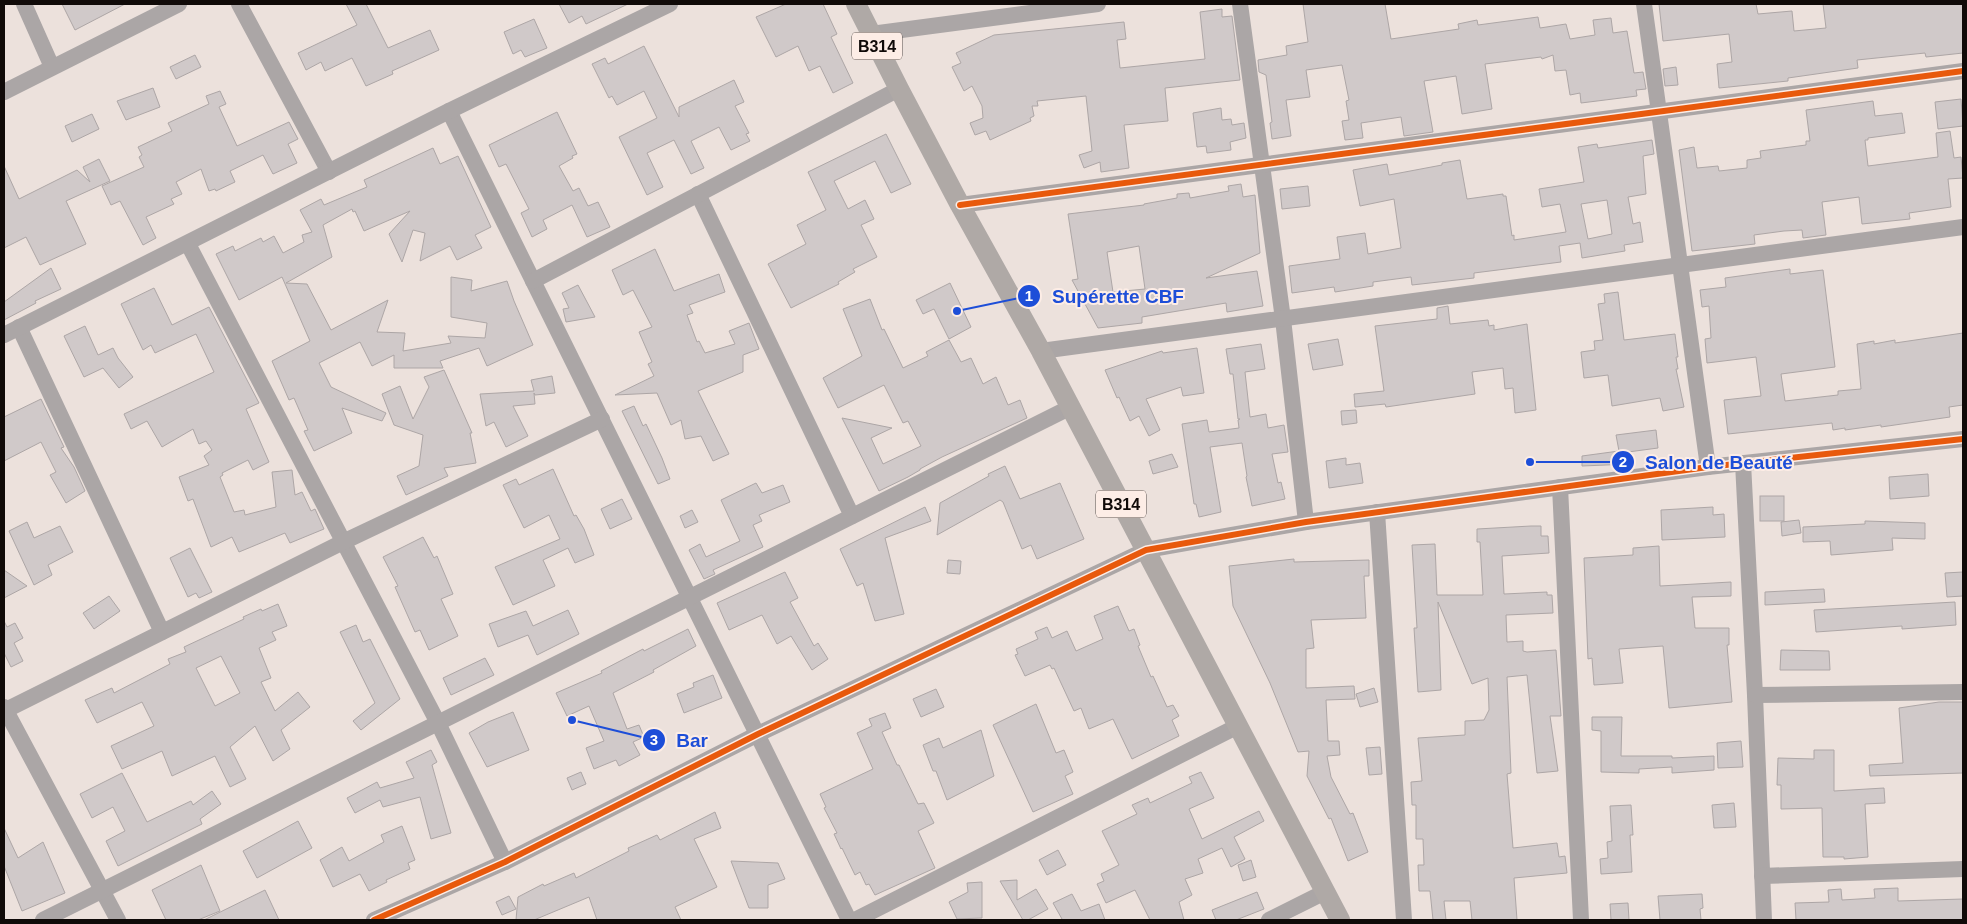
<svg xmlns="http://www.w3.org/2000/svg" width="1967" height="924" font-family="Arial,sans-serif">
<rect width="100%" height="100%" fill="#ece1dc"/>
<g fill="#d0c9c9" stroke="#ada6a6" fill-rule="evenodd">
<path d="M62 4H125L75 30Z"/>
<path d="M346 4H366L388 48 430 30 439 50 392 71 393 74 366 86 352 58 325 71 321 62 306 70 298 53 357 25Z"/>
<path d="M559 4H628L586 24 582 16 569 23Z"/>
<path d="M786 4H823L837 34 831 37 853 83 833 93 820 66 809 71 798 46 776 57 756 17Z"/>
<path d="M1303 4H1385L1391 39 1459 29 1458 24 1477 20 1478 25 1538 17 1540 28 1566 24 1570 39 1595 35 1593 20 1611 18 1613 33 1627 31 1634 73 1643 72 1646 89 1636 90 1637 96 1581 103 1580 93 1570 95 1566 70 1555 71 1553 55 1542 59 1541 57 1485 64 1492 109 1462 114 1456 76 1424 81 1433 132 1404 136 1401 117 1361 123 1363 138 1345 140 1342 121 1349 120 1346 101 1349 100 1342 65 1306 70 1310 97 1286 100 1291 136 1272 139 1270 123 1272 122 1266 75 1259 72 1258 60 1287 55 1286 46 1308 42Z"/>
<path d="M1659 4H1756L1758 14 1792 11 1794 31 1826 28 1823 4H1963V53L1926 57 1925 53 1857 60 1858 68 1788 78V81L1719 88 1717 64 1732 62 1729 34 1663 41Z"/>
<path d="M1222 9V17L1232 16 1240 80 1165 88 1168 121 1124 125 1129 168 1101 172 1100 162 1084 168 1079 155 1092 151 1086 96 1037 101 1038 106H1032L1034 116 1030 118 1031 121 990 140 986 131 975 135 970 123 983 118 982 106 972 86 964 91 952 67 961 63 956 53 994 35 1124 22 1126 39 1117 40 1120 68 1205 59 1200 12Z"/>
<path d="M534 19 547 48 525 57 521 50 513 54 504 32Z"/>
<path d="M644 46 679 117V107L734 80 744 102 735 106 749 133 746 134 750 141 731 150 719 127 691 141 704 168 691 174 674 140 647 153 663 187 647 195 619 137 657 118 644 91 617 105 612 96 609 98 592 64 605 58 608 64Z"/>
<path d="M195 55 201 67 176 79 170 67Z"/>
<path d="M1676 67 1678 85 1665 86 1663 69Z"/>
<path d="M153 88 160 107 126 120 117 101Z"/>
<path d="M220 91 226 104 219 107 237 146 289 122 298 139 288 144 297 163 273 174 263 155 230 171 235 182 216 191 215 189 209 191 201 169 176 182 182 194 171 199 174 204 146 217 156 238 143 245 120 201 111 205 102 186 144 167 139 157 142 155 138 147 172 131 168 123 209 104 206 96Z"/>
<path d="M1961 99 1963 126 1938 129 1935 102Z"/>
<path d="M1873 101 1875 116 1902 113 1905 133 1868 138V140H1865L1868 166 1938 157 1936 133 1950 131 1954 158 1961 157 1963 178 1948 179 1951 207 1909 213 1910 219 1862 224 1859 197 1822 202 1826 235 1803 238 1802 230 1784 231 1754 235 1755 244 1692 251 1679 150 1694 147 1697 168 1718 166 1719 171 1747 168V160L1761 158 1760 151 1806 145V141H1810L1806 110Z"/>
<path d="M1221 108 1222 120 1231 119 1232 125 1244 123 1246 138 1230 142 1231 150 1207 153 1206 146 1197 147 1193 113Z"/>
<path d="M557 112 577 154 572 156 573 158 559 166 573 191 579 188 588 206 598 202 610 227 587 237 572 205 543 220 547 229 532 237 521 213 529 209 506 164 499 167 489 145Z"/>
<path d="M92 114 99 129 72 142 65 126Z"/>
<path d="M886 134 911 184 891 193 875 161 834 181 848 209 865 200 874 219 861 225 877 257 853 269 855 272 838 282 839 284 791 308 768 264 806 244 797 225 826 210 808 172Z"/>
<path d="M1652 140 1654 154 1643 156 1646 194 1628 197 1633 224 1640 222 1643 242 1624 245 1625 251 1582 258 1580 243 1559 246 1561 262 1474 273V278L1412 285 1411 277 1373 282V286L1335 292 1334 287 1292 293 1289 266 1340 259 1337 237 1365 233 1368 254 1401 248 1394 199 1360 206 1353 170 1387 164 1389 175 1442 165V163L1460 160 1467 199 1503 194V196H1506L1512 236 1514 235V240L1566 232 1560 204 1542 207 1539 189 1584 182 1578 147 1597 144 1598 148ZM1607 200 1612 234 1588 239 1581 204Z"/>
<path d="M433 148 440 164 458 156 491 227 475 235 482 248 457 260 450 246 420 261 425 233 413 230 402 262 389 234 410 211 364 231 355 211 353 212 352 209 323 225 332 257 286 283 307 284 331 330 388 300 377 332 405 333 403 351 451 343 448 336 485 338 487 323 451 317V277L472 280 471 291 507 281 514 301 533 345 487 366 479 348 440 361 443 368H394V355L372 366 360 342 319 363 331 387 386 413 382 421 342 408 352 433 314 451 304 431 308 430 294 398 289 400 272 361 310 341 282 277 239 300 216 254 233 246 235 251 261 238 263 242 274 236 283 253 304 242 302 235 312 232 300 210 321 199 324 205 367 187 364 180Z"/>
<path d="M99 159 110 181 66 201 86 244 40 265 26 237 4 248V166L19 199 77 170 90 182 83 167Z"/>
<path d="M1241 184 1243 197 1255 195 1260 253 1206 278 1257 271 1263 306 1227 312 1226 303 1142 317V323L1098 328 1072 280 1078 279 1068 214 1144 205V204L1177 198V194L1189 193 1190 198 1229 191 1228 186ZM1139 246 1145 289 1113 292 1107 252Z"/>
<path d="M1308 186 1310 206 1282 209 1280 189Z"/>
<path d="M655 249 674 291 719 274 725 292 689 305 693 313 687 315 697 342 699 341 705 353 735 344 729 331 749 323 759 349 743 355V372L698 391 729 454 713 461 701 436 685 439 681 420 671 425 657 393 615 395 654 376 648 364 652 362 639 332 652 327 633 290 623 295 612 270Z"/>
<path d="M51 268 61 289 35 301 36 303 4 320V302Z"/>
<path d="M1790 269V274L1823 270 1835 367 1781 374 1785 401 1838 395V391L1861 389 1857 344 1874 341V344L1895 340V343L1963 333V405L1949 407 1950 417 1881 427V425L1845 430V428L1833 430 1832 423 1728 434 1724 400 1761 396 1756 357 1707 363 1705 339 1711 338 1709 306 1702 307 1700 290 1726 287 1725 278Z"/>
<path d="M950 283 971 327 949 339 934 309 923 314 916 300Z"/>
<path d="M578 285 595 317 566 322 563 309 569 308 562 293Z"/>
<path d="M154 288 172 325 209 307 259 403 246 409 269 462 253 470 248 460 222 473 223 475 220 477 234 512 244 510 245 515 276 507 272 472 292 470 295 495 302 492 311 511 315 509 324 529 290 543 285 533 239 552 232 537 211 547 193 499 188 501 179 477 209 465 204 456 212 450 206 441 199 444 193 429 162 447 147 421 131 429 124 414 214 372 196 334 155 353 151 345 143 350 121 304Z"/>
<path d="M1618 292 1624 340 1675 334 1678 357H1676L1678 369H1676L1684 407 1663 411 1660 398 1612 406 1608 375 1584 378 1581 352 1595 350 1594 341 1603 340 1598 304 1605 303 1604 294Z"/>
<path d="M870 299 882 330 884 329 903 368 928 356 926 352 949 340 961 362 971 358 983 384 996 377 1008 405 1020 400 1027 418 942 457 920 469V470L908 477 879 491 842 418 892 428 871 438 883 464 921 446 908 421 903 423 884 385 838 408 823 378 862 356 843 309Z"/>
<path d="M1448 306 1450 324 1488 320 1489 326 1494 325V330L1527 324 1536 410 1515 413 1513 388 1505 389 1503 368 1472 372 1475 394 1386 407 1385 404 1355 407 1354 394 1384 391 1375 326 1437 319V308Z"/>
<path d="M85 326 98 355 113 348 118 358 133 377 119 388 103 368 84 377 64 336Z"/>
<path d="M1338 339 1343 365 1313 370 1308 344Z"/>
<path d="M1261 344 1265 369 1245 372 1250 417 1266 414 1268 428 1284 425 1288 452 1272 454 1278 483 1281 482 1285 499 1252 506 1246 477 1247 476 1242 443 1210 447 1221 512 1199 517 1196 504H1194L1182 424 1207 420 1209 432 1239 428 1238 420 1240 419H1238L1233 374H1230L1226 349Z"/>
<path d="M1197 348 1204 393 1183 396 1181 387 1146 399 1160 430 1149 436 1139 416 1130 421 1119 397 1117 398 1105 370 1162 351 1163 353Z"/>
<path d="M444 370 472 433H470L476 463 444 468 448 476 406 495 397 476 419 466 423 435 394 425 382 394 400 386 413 419 429 387 424 377Z"/>
<path d="M552 376 555 393 535 395 534 393 535 404 513 406 528 436 506 447 494 422 486 426 480 394 534 391 531 380Z"/>
<path d="M41 399 64 447 61 448 74 467 85 491 66 503 50 475 56 472 41 442 4 461V417Z"/>
<path d="M634 406 643 426 646 424 662 458 670 479 658 484 622 411Z"/>
<path d="M1356 410 1357 423 1342 425 1341 411Z"/>
<path d="M1656 430 1658 448 1628 452 1630 464 1582 466V456L1619 451 1616 435Z"/>
<path d="M1172 454 1178 467 1153 474 1149 461Z"/>
<path d="M1346 458V465L1360 463 1363 483 1329 488 1326 461Z"/>
<path d="M1005 466 1020 499 1060 483 1084 539 1037 559 1031 545 1022 549 1003 502 1000 500 937 535 940 503 989 476 988 474Z"/>
<path d="M553 469 574 516 576 515 584 529 594 555 575 563 568 548 543 560 555 586 513 605 495 567 560 539 549 515 524 528 503 485 516 479 519 485Z"/>
<path d="M1928 474 1929 496 1890 499 1889 477Z"/>
<path d="M756 483 762 493 783 485 790 502 759 515 762 521 753 525 763 547 713 570 715 574 704 579 689 550 700 544 706 557 740 541 721 500Z"/>
<rect x="1760" y="496" width="24" height="25"/>
<path d="M622 499 632 519 610 529 601 509Z"/>
<path d="M925 507 931 521 885 538 904 614 875 621 863 583 857 586 840 549Z"/>
<path d="M1713 507V515L1724 514 1725 537 1662 540 1661 510Z"/>
<path d="M692 510 698 522 685 528 680 516Z"/>
<path d="M1799 520 1801 533 1782 536 1781 522Z"/>
<path d="M1865 521 1925 523V539L1892 538 1893 550 1831 555 1830 541 1803 542V527L1865 524Z"/>
<path d="M27 522 34 538 60 526 73 552 48 565 52 575 34 585 9 531Z"/>
<path d="M1531 526H1541V536H1548L1549 553 1502 556 1504 594 1547 592V595H1552L1553 613 1506 615 1507 642 1523 641V651L1527 652 1556 650 1561 716H1550L1558 771 1537 773 1527 675 1507 677 1511 773 1507 774 1513 848 1557 843 1559 857 1565 856 1567 873 1514 878 1517 920H1472L1470 901H1444L1446 920H1433L1430 891H1419L1418 865H1424L1423 839H1416V805H1412L1411 782 1422 781 1418 738 1465 735V721L1484 720 1489 710 1488 678 1472 684 1438 602 1441 690 1418 692 1414 628H1417L1412 545 1435 544 1437 595H1483L1480 542H1477V529Z"/>
<path d="M423 537 434 558 437 556 453 594 441 599 458 636 429 650 420 630 415 632 395 587 398 586 383 557Z"/>
<path d="M1659 546 1660 586 1731 582V596L1692 597 1695 628H1729V645H1727L1732 702 1669 708 1663 646 1619 649 1623 683 1594 685 1592 658 1588 659 1584 558 1633 555V548Z"/>
<path d="M190 548 212 592 199 598 196 593 188 597 170 558Z"/>
<path d="M1294 559V562L1369 560V576H1364L1366 618 1311 620 1314 648 1306 649V688L1354 686 1355 699 1326 700 1328 741H1339L1340 755 1327 756 1331 777 1350 814 1353 813 1368 852 1348 861 1331 818 1329 819 1307 776 1309 751 1298 752 1270 683 1233 606 1229 566Z"/>
<path d="M948 560 961 561 960 574 947 573Z"/>
<path d="M4 570 27 586 4 598Z"/>
<path d="M785 572 798 598 790 602 814 646 818 643 828 659 812 670 791 636 777 644 762 615 729 630 717 603Z"/>
<path d="M1963 572V596L1947 597 1945 573Z"/>
<path d="M1824 589 1825 602 1765 605V592Z"/>
<path d="M109 596 120 611 94 629 83 613Z"/>
<path d="M1955 602 1956 625 1902 629V626L1816 632 1814 610Z"/>
<path d="M278 604 287 626 272 632 276 640 259 648 271 678 261 682 275 711 298 692 310 707 281 730 290 749 273 761 255 726 230 747 246 779 230 787 215 756 172 776 162 751 122 769 111 746 154 726 142 702 97 723 85 700 112 688 114 693 170 664 168 659 186 652 184 647 244 619 243 617 261 609 262 611ZM221 656 240 693 215 706 196 668Z"/>
<path d="M1118 606 1129 631 1134 629 1140 645 1138 646 1151 677 1153 676 1167 707 1173 705 1179 716 1172 720 1179 736 1132 759 1113 719 1089 729 1081 708 1074 711 1054 668 1052 669 1050 665 1025 676 1015 655 1018 654 1016 649 1038 639 1035 632 1047 627 1052 638 1067 631 1076 651 1103 639 1094 616Z"/>
<path d="M568 610 579 634 537 655 528 635 498 647 489 624 526 611 533 626Z"/>
<path d="M4 621 7 627 15 623 23 638 14 643 23 661 11 667 4 653Z"/>
<path d="M356 625 363 642 370 639 400 699 361 730 353 721 375 703 340 632Z"/>
<path d="M688 629 696 646 653 670 654 672 613 693 627 729 639 725 644 737 633 742 640 755 619 766 616 760 594 769 586 748 604 741 589 706 567 716 556 693 602 673 601 671 643 649 644 651Z"/>
<path d="M1781 650 1829 651 1830 670H1780Z"/>
<path d="M485 658 494 675 451 695 443 678Z"/>
<path d="M713 675 722 698 684 713 677 694 694 687 693 683Z"/>
<path d="M1374 688 1378 702 1360 707 1356 694Z"/>
<path d="M936 689 944 707 921 717 913 699Z"/>
<path d="M1939 702H1963V773L1870 776 1869 765 1903 763 1899 708Z"/>
<path d="M1036 704 1056 753 1064 750 1073 772 1065 776 1073 794 1033 812 993 725Z"/>
<path d="M513 712 529 750 487 767 469 733 488 722Z"/>
<path d="M885 713 891 728 882 732 897 765H899L918 804 924 803 934 823 918 831 935 868 875 895 869 884 866 885 860 872 855 875 842 848 841 849 834 834 837 833 824 808 826 807 820 794 873 769 857 733 872 726 869 719Z"/>
<path d="M1592 717H1622L1621 756H1672V758L1714 756V770L1672 773V767L1639 769V773L1601 772V731L1592 730Z"/>
<path d="M981 730 994 776 947 800 936 771H933L923 745 939 738 943 748Z"/>
<path d="M1741 741 1743 767 1718 768 1717 743Z"/>
<path d="M1380 747 1382 774 1369 775 1366 748Z"/>
<path d="M431 750 437 762 432 765 451 833 431 839 420 797 383 807 380 800 355 813 347 798 377 782 380 788 414 778 406 762Z"/>
<path d="M1814 750H1834V791L1884 788 1885 803 1865 804 1868 857 1844 859V857H1823L1822 808 1781 809V785H1777L1778 758 1814 759Z"/>
<path d="M581 772 586 784 572 790 567 778Z"/>
<path d="M1201 772 1214 798 1189 809 1202 839 1259 811 1264 821 1234 837 1245 859 1231 867 1222 848 1198 859 1203 873 1185 879 1192 895 1179 902 1184 920H1150L1135 890 1106 903 1097 884 1104 881 1101 874 1119 865 1102 831 1137 814 1132 805 1148 798 1150 803 1192 783 1189 777Z"/>
<path d="M122 773 147 822 191 801 193 805 212 791 221 804 200 819 202 824 118 866 106 841 125 831 113 807 92 818 80 794Z"/>
<path d="M1734 803 1736 827 1714 828 1712 805Z"/>
<path d="M1631 805 1633 835H1630L1632 872 1601 874 1600 859 1608 858 1607 842 1612 841 1610 806Z"/>
<path d="M715 812 721 828 694 839 717 887 675 907 681 920H597L589 897 534 920H516L518 897 543 884 544 886 574 873 576 878 629 851 628 848 657 835 660 840Z"/>
<path d="M298 821 312 848 257 878 243 851Z"/>
<path d="M402 826 415 860 408 863 410 869 386 880 387 882 369 891 360 874 333 887 320 860 342 847 349 861 384 842 381 835Z"/>
<path d="M4 828 18 858 43 842 65 893 22 911 4 866Z"/>
<path d="M1058 850 1066 865 1047 875 1039 860Z"/>
<path d="M1251 860 1256 877 1243 881 1238 865Z"/>
<path d="M731 861 778 863 785 879 768 885V908H749Z"/>
<path d="M201 865 220 911 198 920H166L152 890Z"/>
<path d="M1017 880V900L1036 889 1048 909 1028 920H1023L1000 881Z"/>
<path d="M982 882V918L957 919 949 902 968 892 967 883Z"/>
<path d="M1898 888V901L1963 899V920H1796L1795 903 1829 902 1828 890 1841 889 1842 900 1875 898 1874 889Z"/>
<path d="M265 890 279 920H204Z"/>
<path d="M1257 892 1264 909 1236 920H1216L1212 910Z"/>
<path d="M1072 894 1081 911 1099 904 1105 920H1060L1062 919 1053 903Z"/>
<path d="M1702 894 1703 908 1700 909 1701 920H1660L1658 896Z"/>
<path d="M509 896 516 909 502 915 496 902Z"/>
<path d="M1628 903 1629 920H1611L1610 904Z"/>
</g>
<g fill="none" stroke-linecap="round" stroke-linejoin="round">
<g stroke="#aba6a6" stroke-width="16">
<path d="M24 4 52 67"/>
<path d="M239 4 329 172"/>
<path d="M1240 4 1283 319 1306 522"/>
<path d="M1644 4 1708 467"/>
<path d="M871 34 1098 4"/>
<path d="M4 92 179 4"/>
<path d="M449 111 849 920"/>
<path d="M698 194 852 516"/>
<path d="M960 205 1963 71"/>
<path d="M188 244 438 723 505 862"/>
<path d="M533 281 899 89"/>
<path d="M19 327 162 632"/>
<path d="M4 335 449 111 670 4"/>
<path d="M1041 351 1963 227"/>
<path d="M1743 463 1755 695 1764 920"/>
<path d="M1560 487 1581 920"/>
<path d="M1377 512 1404 920"/>
<path d="M1755 695 1963 692"/>
<path d="M4 707 118 920"/>
<path d="M4 711 343 542 602 419"/>
<path d="M1762 876 1963 869"/>
<path d="M43 920 1071 407"/>
<path d="M374 920 505 862 758 734 1146 550 1306 522 1708 467 1963 439"/>
<path d="M855 920 1238 726"/>
<path d="M1269 920 1325 892"/>
</g>
<path stroke="#afa9a6" stroke-width="20" d="M856 4 899 89 960 205 1041 351 1340 920"/>
<g stroke="#fdede6" stroke-width="9">
<g id="cycleway">
<path d="M960 205 1963 71"/>
<path d="M374 920 505 862 758 734 1146 550 1306 522 1708 467 1963 439"/>
</g>
</g>
<use href="#cycleway" stroke="#e8590c" stroke-width="6"/>
</g>
<g text-anchor="middle" stroke-width="4" stroke-linejoin="round" paint-order="stroke">
<g fill="#fdede6" stroke="#574e4b" stroke-width="1">
<rect x="852" y="32.5" width="50" height="27" rx="4"/>
<rect x="1096" y="490.5" width="50" height="27" rx="4"/>
</g>
<g font-size="16" font-weight="bold" fill="#100a08">
<text x="877" y="52">B314</text>
<text x="1121" y="510">B314</text>
</g>
</g>
<path fill="none" stroke="#1d4ed8" stroke-width="2" d="M957 311L1029 296M1530 462L1623 462M572 720L654 740"/>
<g fill="#1d4ed8" stroke="#fdede6" stroke-width="2">
<circle cx="957" cy="311" r="5"/>
<circle cx="1530" cy="462" r="5"/>
<circle cx="572" cy="720" r="5"/>
<circle cx="1029" cy="296" r="12"/>
<circle cx="1623" cy="462" r="12"/>
<circle cx="654" cy="740" r="12"/>
</g>
<g font-size="15" text-anchor="middle" font-weight="bold" fill="#fff">
<text x="1029" y="301">1</text>
<text x="1623" y="467">2</text>
<text x="654" y="745">3</text>
</g>
<g font-size="19" text-anchor="middle" font-weight="bold" fill="#1d4ed8" stroke="#fdede6" stroke-width="4" stroke-linejoin="round" paint-order="stroke">
<text x="1118" y="303">Supérette CBF</text>
<text x="1719" y="469">Salon de Beauté</text>
<text x="692" y="747">Bar</text>
</g>
<rect width="1967" height="924" fill="none" stroke="#100a08" stroke-width="10"/>
</svg>
